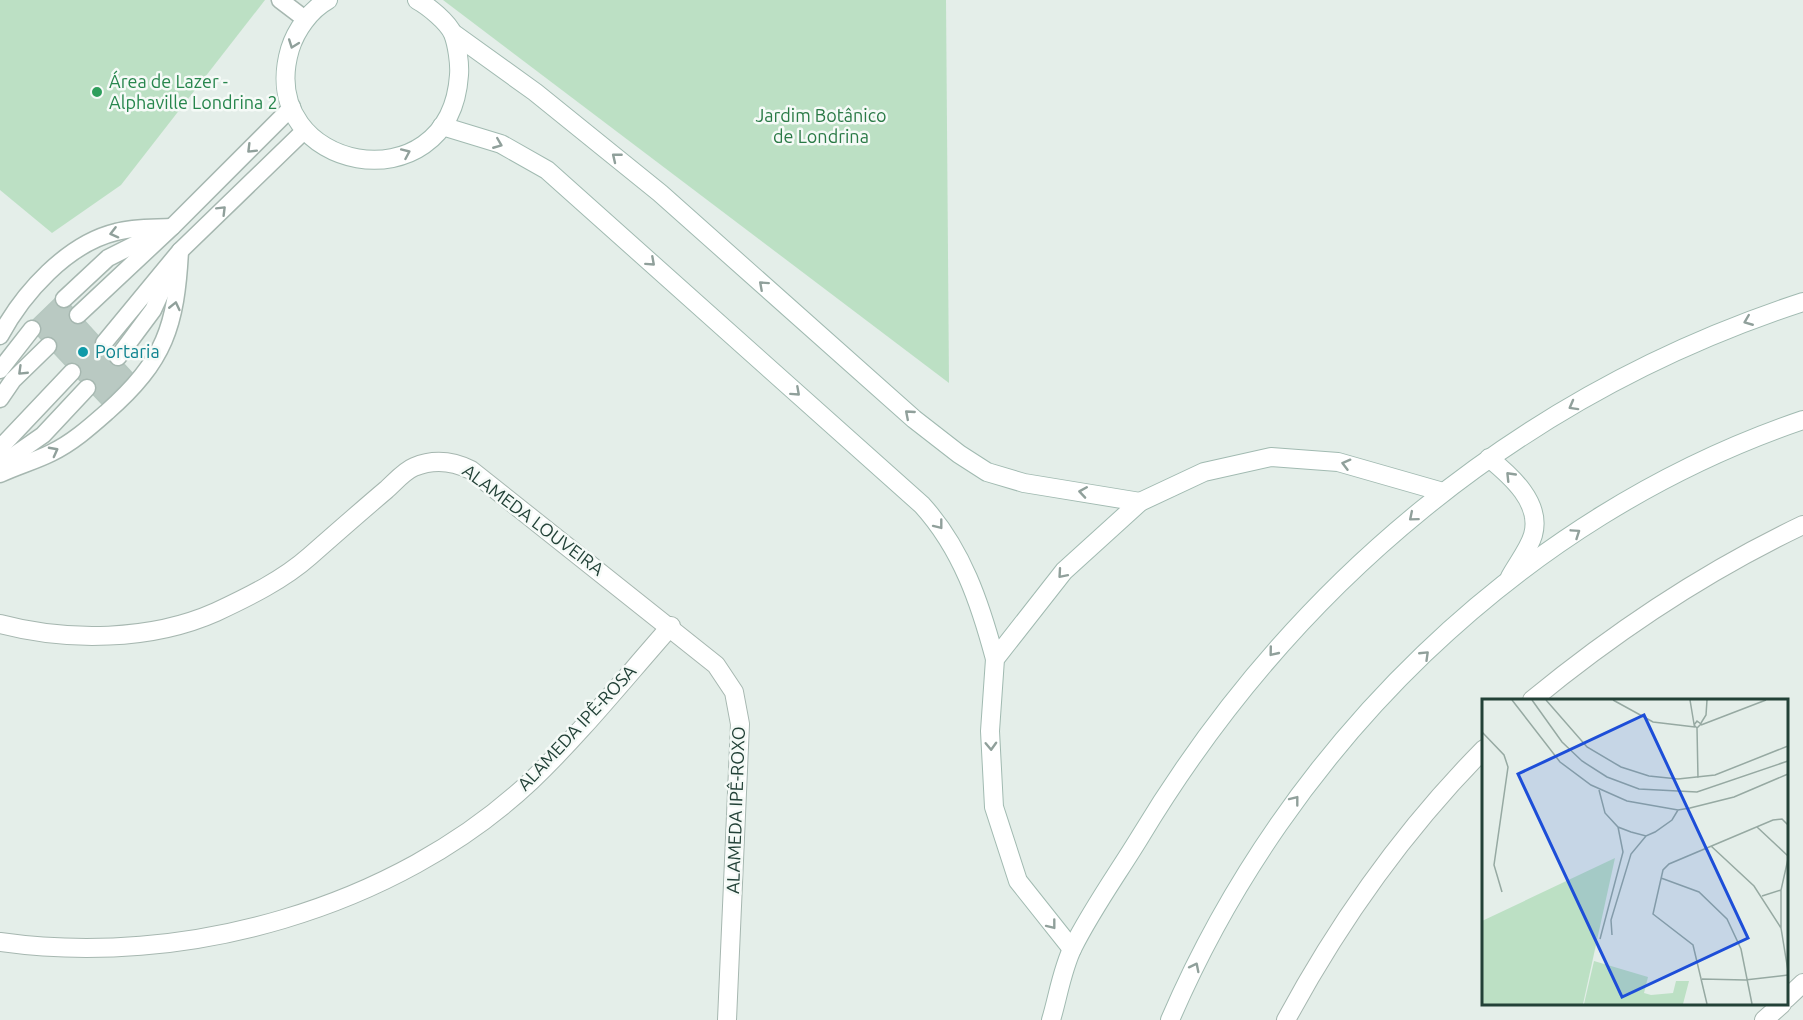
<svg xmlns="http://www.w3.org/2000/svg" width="1803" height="1020" font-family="Ubuntu,sans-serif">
<rect width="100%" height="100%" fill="#e4eee9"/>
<g fill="#bce0c4">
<path d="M0 0H265L121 185 52 233 0 190Z"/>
<path d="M443 0H946L949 383Z"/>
</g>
<path fill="#b9c9c2" stroke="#b6c8c0" stroke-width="1.5" d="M60 294 133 374 102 404 28 325Z"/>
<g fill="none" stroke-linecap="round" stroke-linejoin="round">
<g stroke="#a6b7b0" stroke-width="19">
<g id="lane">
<path d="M280 0 305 19"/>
<path d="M64 299 108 258 154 235"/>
<path d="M78 315 172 227 292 107"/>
<path d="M0 336C23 293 67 244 116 232 134 227 153 228 172 227"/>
<path d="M104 343 180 251 305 130"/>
<path d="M118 357 153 310 171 271"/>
<path d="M0 370 32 329"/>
<path d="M0 399 13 380 48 346"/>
<path d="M0 448 72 372"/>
<path d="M0 465 43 435 87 388"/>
<path d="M0 474C17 466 35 461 51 453 72 443 90 427 107 412 165 361 176 326 180 251"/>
</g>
</g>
<g stroke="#a6b7b0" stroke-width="20">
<g id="street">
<path d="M0 624C67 642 151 641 216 612 248 597 283 580 310 556 335 534 360 512 386 490 394 483 404 471 414 467 433 459 453 461 471 470L716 665 734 692 740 724 727 1020"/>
<path d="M1532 700C1616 631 1704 572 1803 525"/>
<path d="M0 942C182 968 395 909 531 781 581 733 625 678 671 626"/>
<path d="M1786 999 1803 983"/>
<path d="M1286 1020C1340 920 1404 830 1484 749"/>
<path d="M1764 1020 1782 1004"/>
</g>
</g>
<g stroke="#a1bab1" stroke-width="20">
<g id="secondary">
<path d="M328 0C310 10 296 30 290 49 254 172 450 209 459 75 460 64 457 44 453 34 448 22 428 6 417 0"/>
<path d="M453 33 535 92 660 193 914 419 959 454 987 472 1024 483 1140 502"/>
<path d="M442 126 501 144 547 170 922 505C962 549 980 603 995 659"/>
<path d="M1489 458C1511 476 1542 503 1533 535 1529 549 1517 564 1510 577"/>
<path d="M1072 949 1018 881 994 807 990 731 995 659 1064 571 1140 502 1204 472 1271 457 1338 462 1443 492"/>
<path d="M1051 1020C1058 997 1062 969 1073 947 1092 909 1118 873 1140 837 1293 583 1521 394 1803 302"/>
<path d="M1170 1020C1287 747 1520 516 1803 420"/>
</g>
</g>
<use href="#lane" stroke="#fff" stroke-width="16"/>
<use href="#street" stroke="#fff" stroke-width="18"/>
<use href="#secondary" stroke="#fff" stroke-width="18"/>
</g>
<defs><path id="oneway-chevron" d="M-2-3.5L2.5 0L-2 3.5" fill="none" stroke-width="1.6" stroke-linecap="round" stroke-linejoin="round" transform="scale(1.5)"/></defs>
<g stroke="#90a09b">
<use href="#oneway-chevron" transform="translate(293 44) rotate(110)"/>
<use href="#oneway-chevron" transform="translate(498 144) rotate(22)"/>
<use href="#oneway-chevron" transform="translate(251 149) rotate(135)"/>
<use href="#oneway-chevron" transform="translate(406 153) rotate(-24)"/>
<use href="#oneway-chevron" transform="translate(616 157) rotate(-141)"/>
<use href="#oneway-chevron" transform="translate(222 210) rotate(-45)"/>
<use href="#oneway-chevron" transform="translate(114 233) rotate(166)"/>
<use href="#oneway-chevron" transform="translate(651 262) rotate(42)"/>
<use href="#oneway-chevron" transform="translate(763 285) rotate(-138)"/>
<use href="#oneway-chevron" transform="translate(175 306) rotate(-77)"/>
<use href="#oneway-chevron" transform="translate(1748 321) rotate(158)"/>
<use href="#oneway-chevron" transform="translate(22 371) rotate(136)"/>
<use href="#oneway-chevron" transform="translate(796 392) rotate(42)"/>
<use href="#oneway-chevron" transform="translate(1573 406) rotate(151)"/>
<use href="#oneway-chevron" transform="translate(909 414) rotate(-139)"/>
<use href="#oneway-chevron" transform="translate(54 451) rotate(-28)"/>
<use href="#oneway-chevron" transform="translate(1346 464) rotate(-165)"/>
<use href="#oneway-chevron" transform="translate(1510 476) rotate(-134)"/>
<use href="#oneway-chevron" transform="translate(1083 492) rotate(-171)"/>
<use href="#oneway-chevron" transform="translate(1413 517) rotate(140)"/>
<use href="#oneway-chevron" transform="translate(939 525) rotate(52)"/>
<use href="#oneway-chevron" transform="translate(1576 533) rotate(-34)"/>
<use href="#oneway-chevron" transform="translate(1062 574) rotate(131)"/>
<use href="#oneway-chevron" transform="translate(1273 652) rotate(129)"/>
<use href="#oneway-chevron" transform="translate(1425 655) rotate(-44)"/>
<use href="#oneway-chevron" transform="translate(991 746) rotate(88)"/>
<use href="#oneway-chevron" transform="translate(1295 800) rotate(-52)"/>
<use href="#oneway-chevron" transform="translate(1052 925) rotate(52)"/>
<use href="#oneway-chevron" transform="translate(1195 967) rotate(-63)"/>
</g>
<circle fill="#2e9e5b" stroke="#f5faf7" stroke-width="2" cx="97" cy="92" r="6"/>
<circle fill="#0f9aa8" stroke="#f5faf7" stroke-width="2" cx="83" cy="352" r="6"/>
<g text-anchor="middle" stroke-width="5" stroke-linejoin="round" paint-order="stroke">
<g font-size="18" fill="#27864d" stroke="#f5faf7" text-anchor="start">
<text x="109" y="88">Área de Lazer -<tspan x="109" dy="21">Alphaville Londrina 2</tspan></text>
</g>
<g font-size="18" fill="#2a7a46" stroke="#f5faf7">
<text x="821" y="122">Jardim Botânico<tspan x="821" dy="21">de Londrina</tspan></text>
</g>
<g font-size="18" fill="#0d838f" stroke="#f5faf7" text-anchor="start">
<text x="95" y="358">Portaria</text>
</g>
<g font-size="18" fill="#224137" stroke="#f5faf7">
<text transform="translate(533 520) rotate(37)" y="6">ALAMEDA LOUVEIRA</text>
<text transform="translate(577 728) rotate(-47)" y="6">ALAMEDA IPÊ-ROSA</text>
<text transform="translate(736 810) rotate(-88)" y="6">ALAMEDA IPÊ-ROXO</text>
</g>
</g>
<g transform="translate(1482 699)">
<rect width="306" height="306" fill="#e4eee9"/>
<path d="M133 159 101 305H0V222ZM112 262 166 278 162 294 169 296 191 294 194 282H207L201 305H102Z" fill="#bce0c4"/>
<path fill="none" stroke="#96a9a2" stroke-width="1.5" d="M30 1 78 63 109 86 145 102 196 111 208 109 252 98 306 75M50 1 80 43 100 62 125 78 157 90 215 93 306 62M64 1 105 48 139 68 167 77 196 80 233 76 306 47M131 1 171 23 213 28M208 1 212 25M219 24 224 16 225 1M219 26 284 1M215 29 219 25 215 22 212 26 215 29 216 79M0 33 22 56 26 68 12 166 20 193M117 91 123 114 136 128 149 133 164 137 173 133 190 121 196 111M275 128 306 157M229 147 272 187 299 229M306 160 299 191V229L306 272M179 179 217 193 245 220 259 250 270 305M280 197 299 191M130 236 129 221 149 155 164 137M118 240 141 153 136 128M220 280 263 281 306 276M225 305 211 246 171 215 181 171 187 165 291 121 300 120 306 126"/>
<path fill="#1d4ed8" fill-opacity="0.15" stroke="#1d4ed8" stroke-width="3" d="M162 16 266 239 140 298 36 75Z"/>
<rect width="306" height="306" fill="none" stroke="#224137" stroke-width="3"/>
</g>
</svg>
